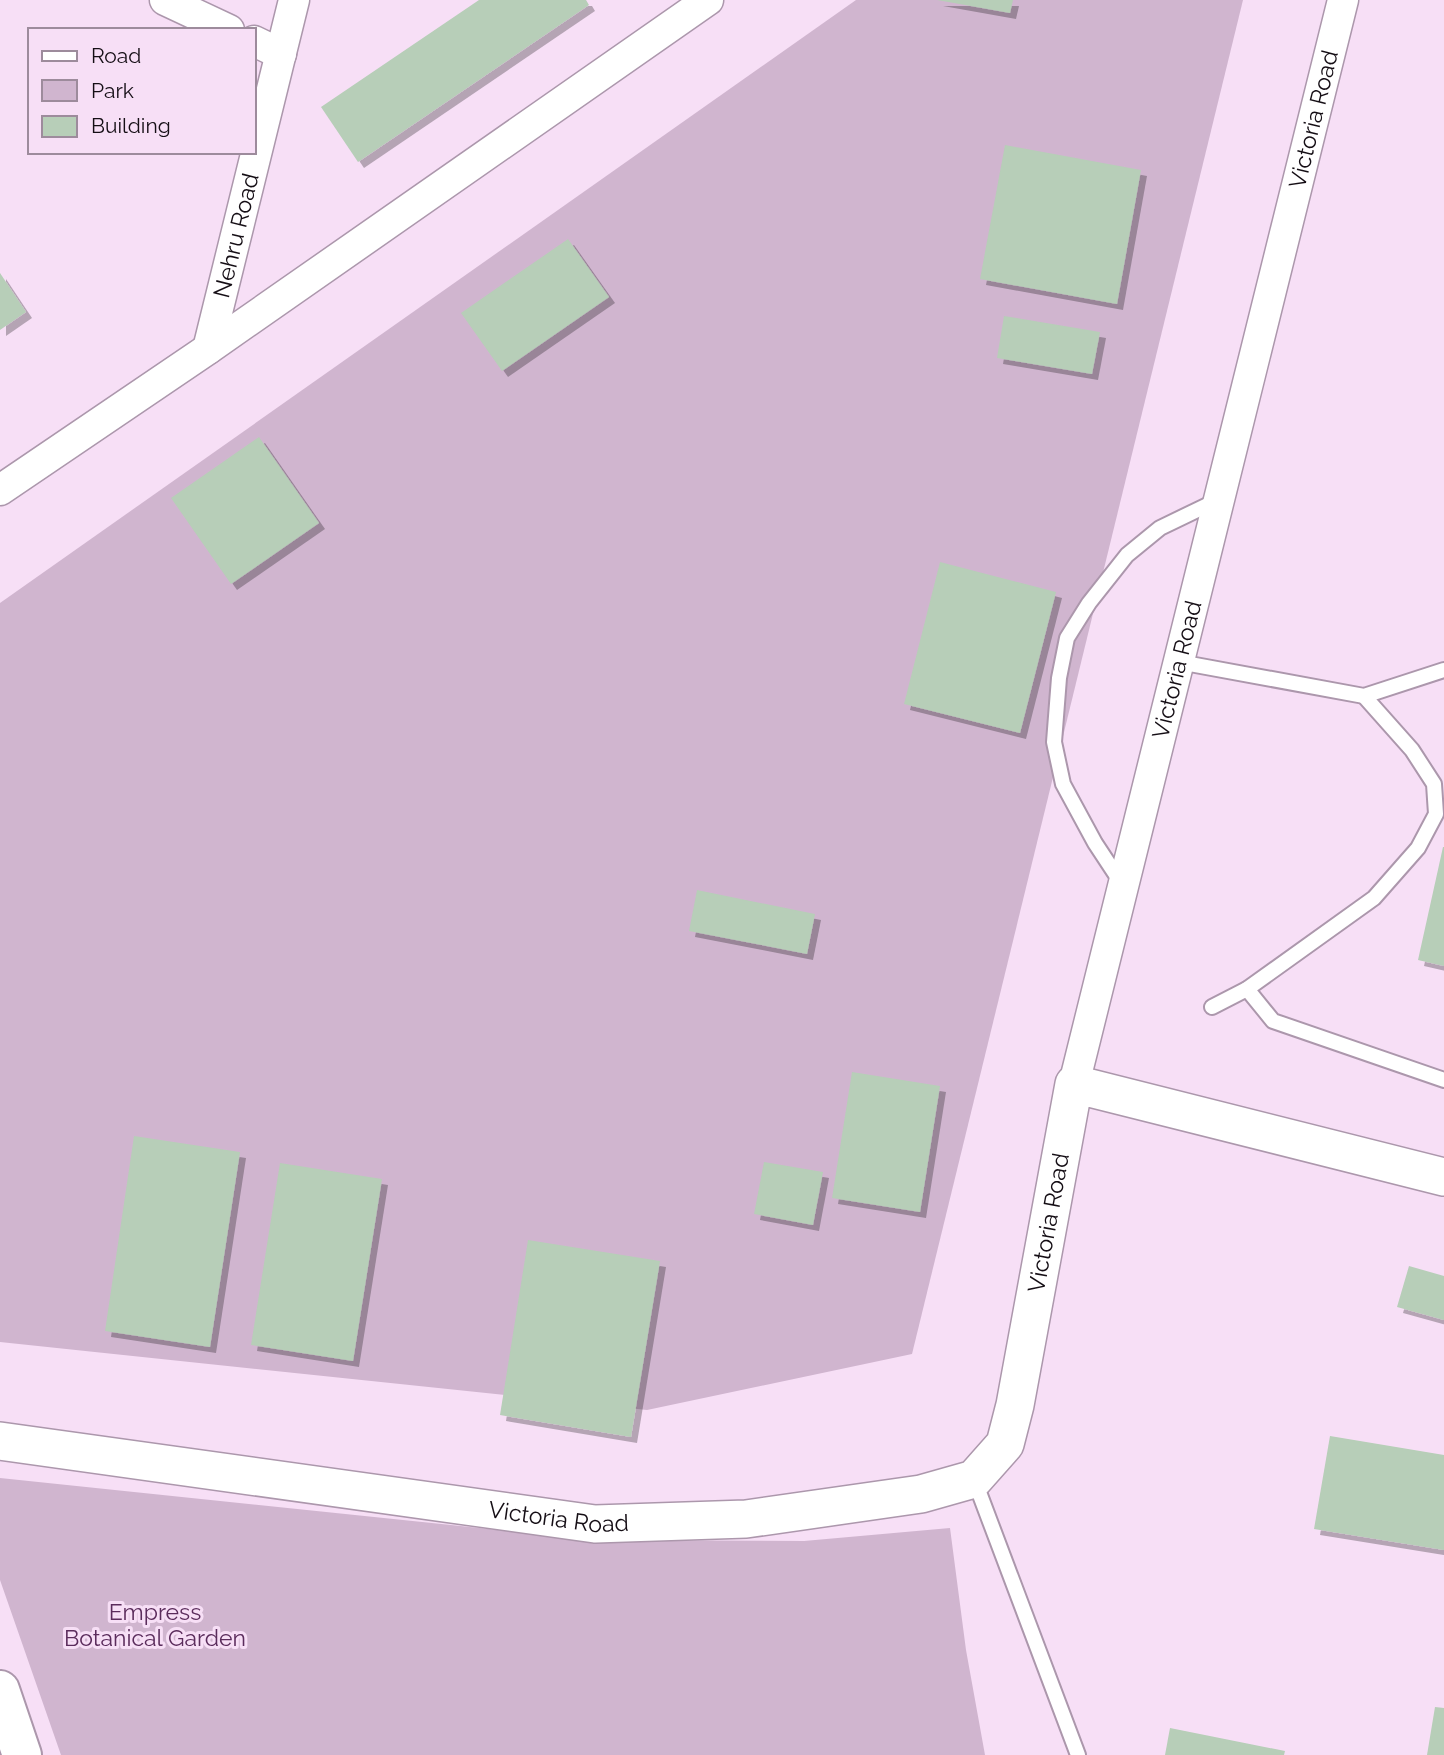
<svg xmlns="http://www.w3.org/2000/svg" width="1444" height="1755" font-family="Raleway,sans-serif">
<defs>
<filter id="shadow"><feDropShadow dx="6" dy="6" stdDeviation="0" flood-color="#0004"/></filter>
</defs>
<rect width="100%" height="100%" fill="#f7dff6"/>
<g fill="#d0b5cf">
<path d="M856 0H1243L912 1354 647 1410 0 1342V603Z"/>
<path d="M0 1478 595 1540 804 1541 950 1528 966 1650 985 1755H61L0 1580Z"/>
</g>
<g fill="#b7ceb8" filter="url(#shadow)">
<path d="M479 0H586L589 5 358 162 321 107Z"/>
<path d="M937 0H1013L1010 13Z"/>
<path d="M1005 145 1141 170 1117 304 980 279Z"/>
<path d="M568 239 609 297 502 371 461 313Z"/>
<path d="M0 273 26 312 0 330Z"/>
<path d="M1004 316 1100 332 1092 374 997 358Z"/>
<path d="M259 437 319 523 231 584 171 498Z"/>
<path d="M940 562 1056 592 1020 733 904 704Z"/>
<path d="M1443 847H1444V966L1418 960Z"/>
<path d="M697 890 815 914 807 954 689 931Z"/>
<path d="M852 1072 940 1086 920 1212 832 1198Z"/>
<path d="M134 1136 240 1152 210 1347 105 1331Z"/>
<path d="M764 1162 823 1172 813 1225 754 1214Z"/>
<path d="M280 1163 382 1179 353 1361 251 1345Z"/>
<path d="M528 1240 660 1261 631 1437 500 1415Z"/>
<path d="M1409 1266 1444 1276V1320L1397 1307Z"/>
<path d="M1330 1436 1444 1455V1550L1314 1529Z"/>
<path d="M1435 1707 1444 1708V1755H1427Z"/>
<path d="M1170 1728 1285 1751 1284 1755H1165Z"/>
</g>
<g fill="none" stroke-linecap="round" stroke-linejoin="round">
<g stroke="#ac97ac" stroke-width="18">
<g id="service">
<path d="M1179 662 1364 696 1444 670"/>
<path d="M1122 884 1095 843 1063 784 1054 742 1059 678 1067 638 1089 603 1127 555 1160 528 1218 500"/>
<path d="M1247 989 1273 1021 1444 1080"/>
<path d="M1212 1007 1247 989 1374 898 1418 848 1436 814 1434 784 1412 750 1364 696"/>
<path d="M974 1479 1078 1755"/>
</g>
</g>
<g stroke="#ac97ac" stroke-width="33">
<g id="minor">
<path d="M165 0 229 30"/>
<path d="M254 41 281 54"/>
<path id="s1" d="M208 349 294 0"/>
<path d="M0 490 208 349 708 0"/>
<path id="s2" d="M1074 1084 1343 0"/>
</g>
</g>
<g stroke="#ac97ac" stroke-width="40">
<g id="tertiary">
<path id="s3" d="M0 1441 595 1524 746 1519 921 1494 974 1479 1005 1444 1015 1405 1074 1084 1444 1177"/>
</g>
</g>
<g stroke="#ac97ac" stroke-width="42">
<path id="secondary" d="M0 1690 22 1755"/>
</g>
<use href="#service" stroke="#fff" stroke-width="14"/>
<use href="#minor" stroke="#fff" stroke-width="30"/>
<use href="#tertiary" stroke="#fff" stroke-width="37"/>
<use href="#secondary" stroke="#fff" stroke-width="38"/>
</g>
<g text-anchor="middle" stroke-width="6" stroke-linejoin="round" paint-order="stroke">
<g font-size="23" fill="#150e15" stroke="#f7dff6">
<text dy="8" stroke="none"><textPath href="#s2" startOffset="994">Victoria Road</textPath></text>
<text dy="8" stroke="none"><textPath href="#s1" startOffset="117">Nehru Road</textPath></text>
<text dy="8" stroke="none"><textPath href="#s2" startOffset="427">Victoria Road</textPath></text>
<text dy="8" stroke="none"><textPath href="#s3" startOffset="1256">Victoria Road</textPath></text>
<text dy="8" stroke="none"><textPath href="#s3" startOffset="564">Victoria Road</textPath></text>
</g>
<g font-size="23" fill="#5b2c5c" stroke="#f7dff6">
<text x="155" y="1620">Empress<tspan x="155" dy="26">Botanical Garden</tspan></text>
</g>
</g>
<rect x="28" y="28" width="228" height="126" fill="#f7dff6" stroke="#9d8b9c" stroke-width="2"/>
<rect x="42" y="51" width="35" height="10" fill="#ffffff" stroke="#9d8b9c" stroke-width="2"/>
<text x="91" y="63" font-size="21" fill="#150e15">Road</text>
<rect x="42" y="80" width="35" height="21" fill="#d0b5cf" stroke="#9d8b9c" stroke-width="2"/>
<text x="91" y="98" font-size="21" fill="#150e15">Park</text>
<rect x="42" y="116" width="35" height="21" fill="#b7ceb8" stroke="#9d8b9c" stroke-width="2"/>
<text x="91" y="133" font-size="21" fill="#150e15">Building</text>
</svg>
